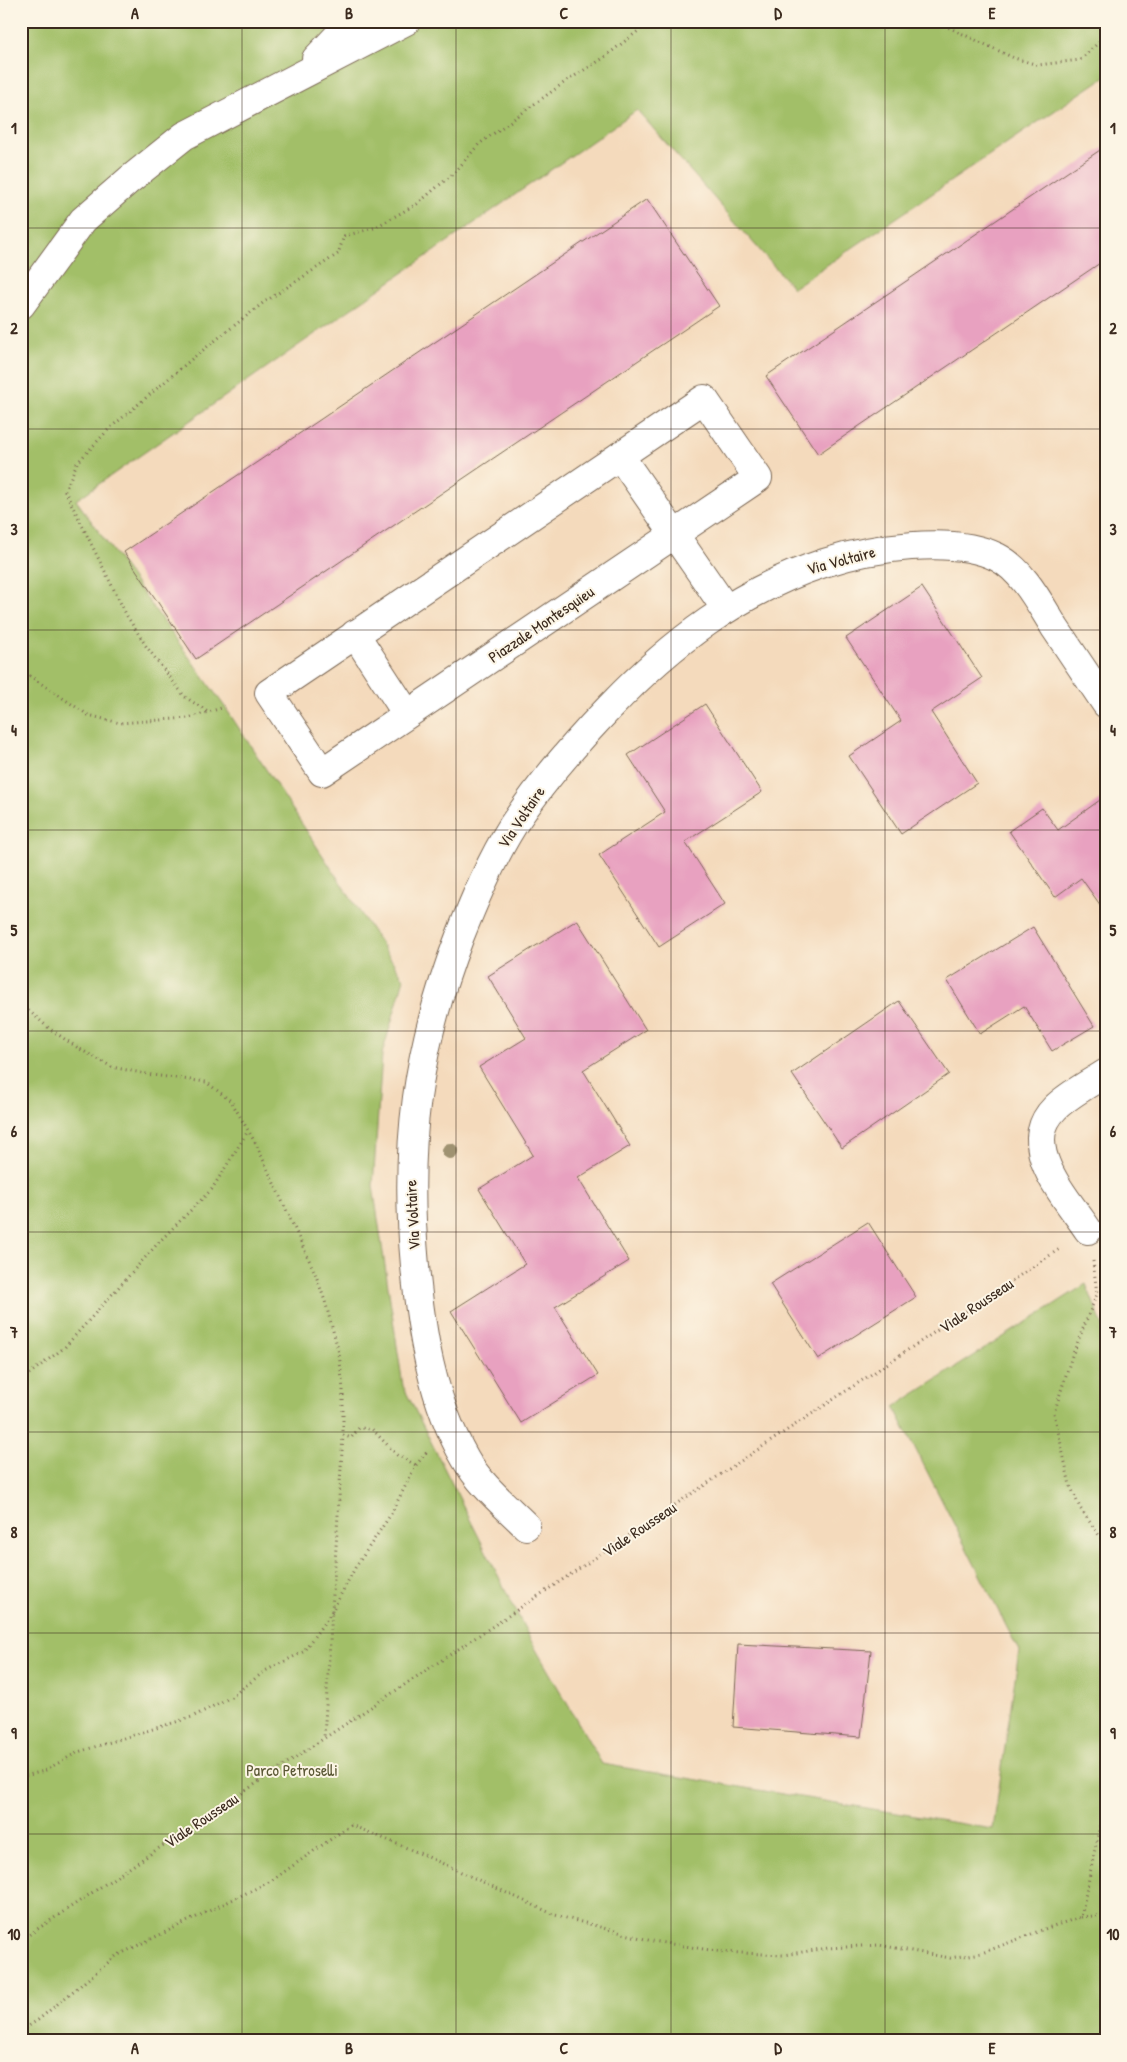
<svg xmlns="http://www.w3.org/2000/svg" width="1127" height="2062" font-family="'Patrick Hand',sans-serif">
<rect width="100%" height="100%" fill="#fcf5e5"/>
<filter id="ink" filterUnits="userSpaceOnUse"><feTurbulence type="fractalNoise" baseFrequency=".02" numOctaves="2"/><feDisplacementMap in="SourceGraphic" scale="10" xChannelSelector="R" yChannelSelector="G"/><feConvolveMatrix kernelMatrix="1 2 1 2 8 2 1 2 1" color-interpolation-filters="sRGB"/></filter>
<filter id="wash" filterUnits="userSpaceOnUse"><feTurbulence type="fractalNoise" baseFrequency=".0096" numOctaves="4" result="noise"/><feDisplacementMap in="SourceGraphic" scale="20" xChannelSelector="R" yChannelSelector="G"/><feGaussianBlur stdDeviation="1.12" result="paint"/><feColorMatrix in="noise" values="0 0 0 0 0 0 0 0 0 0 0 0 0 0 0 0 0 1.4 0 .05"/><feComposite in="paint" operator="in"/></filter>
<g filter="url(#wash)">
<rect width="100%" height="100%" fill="#f4dabc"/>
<path fill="#a2bf67" stroke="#6e7442" d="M21 21H1106V76L793 288 637 110 76 500 225 707 404 979 382 1054 373 1186 403 1386 530 1639 602 1764 993 1829 1019 1651 894 1407 1086 1284 1106 1334V2041H21Z"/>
<g id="blocks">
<g fill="#e8a1c0">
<path d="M1106 146V259L818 454 766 376Z"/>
<path d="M647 199 719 306 196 659 124 552Z"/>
<path d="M922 587 982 678 931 712 977 783 901 834 849 756 901 721 846 638Z"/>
<path d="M705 704 762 792 685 842 725 904 659 947 599 855 665 812 628 755Z"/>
<path d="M1100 800 1106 809V913L1081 878 1055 897 1009 831 1042 808 1058 830Z"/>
<path d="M577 920 646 1030 583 1070 630 1146 578 1178 629 1261 555 1307 598 1375 521 1423 451 1311 525 1264 479 1189 533 1155 479 1067 526 1038 488 976Z"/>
<path d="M1033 927 1094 1026 1052 1051 1024 1006 980 1034 947 980Z"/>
<path d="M899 1001 949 1074 842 1148 792 1074Z"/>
<path d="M868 1222 916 1297 818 1359 770 1284Z"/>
<path d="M738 1644 871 1651 861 1737 733 1727Z"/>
</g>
</g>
</g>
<g filter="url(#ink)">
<use href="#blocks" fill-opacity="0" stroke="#7c6855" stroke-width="1"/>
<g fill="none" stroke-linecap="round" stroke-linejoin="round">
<g stroke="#7c6855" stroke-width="30">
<g id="minor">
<path d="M316 59 352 21"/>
<path d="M21 305 83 220 129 180 184 136 406 21"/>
<path d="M704 399 758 478 322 772 269 693Z"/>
<path d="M620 456 726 609"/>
<path d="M355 634 407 714"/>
<path d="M1088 1230C1066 1197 1017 1146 1055 1108 1069 1094 1089 1084 1106 1073"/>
<path d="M526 1526C505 1505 480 1485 465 1458 432 1401 421 1331 415 1266 404 1146 416 1049 460 936 475 898 491 860 513 825 541 783 575 743 610 707 671 643 739 591 824 563 869 548 953 535 997 557 1023 570 1040 604 1055 628 1072 653 1089 679 1106 704"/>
</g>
</g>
<g stroke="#7c6855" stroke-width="3" stroke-dasharray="1 4" stroke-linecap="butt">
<path d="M935 21 1014 58 1038 65 1080 60 1099 42 1106 29"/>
<path d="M21 670 88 715 120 723 188 718 225 707"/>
<path d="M207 711 185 697 146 646 127 616 65 491 77 463 109 429 193 358 263 303 338 254 344 236 374 228 417 204 455 172 479 144 565 82 602 59 651 21"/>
<path d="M21 1004 50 1029 78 1048 112 1067 152 1075 206 1082 231 1101 256 1144 315 1273 325 1301 339 1353 343 1389V1435L324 1738"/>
<path d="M1093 1261 1097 1294 1072 1356 1054 1413 1070 1485 1080 1508 1101 1538 1106 1550"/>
<path d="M21 1380 64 1348 160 1241 212 1189 248 1131"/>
<path d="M343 1435 351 1438 359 1428 372 1429 397 1455 416 1465"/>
<path d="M21 1777 44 1771 78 1752 192 1717 231 1697 265 1671 303 1652 331 1613 355 1568 391 1514 416 1465 427 1452"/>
<path d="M1081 1917 1106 1915"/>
<path d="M21 1940 1061 1248"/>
<path d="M21 2031 38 2020 116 1956 271 1881 351 1825 424 1855 555 1915 652 1941 723 1952 783 1955 828 1948 879 1945 950 1958 982 1953 1047 1928 1081 1917 1106 1796"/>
</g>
<use href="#minor" stroke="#fff" stroke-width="28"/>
</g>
<circle fill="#9f9271" cx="450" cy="1151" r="8"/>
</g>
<path fill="none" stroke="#3b2a1e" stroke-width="1" stroke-opacity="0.55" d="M242 21V2041M456 21V2041M671 21V2041M885 21V2041M21 228H1106M21 429H1106M21 630H1106M21 830H1106M21 1031H1106M21 1232H1106M21 1432H1106M21 1633H1106M21 1834H1106"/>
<g text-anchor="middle" stroke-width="4" stroke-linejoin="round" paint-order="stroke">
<g font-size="16" fill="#3b2a1e" stroke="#fcf5e5">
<text transform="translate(841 560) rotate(-15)" y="6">Via Voltaire</text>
<text transform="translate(541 624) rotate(-34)" y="6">Piazzale Montesquieu</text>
<text transform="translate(521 817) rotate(-56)" y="6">Via Voltaire</text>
<text transform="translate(412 1215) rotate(-93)" y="6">Via Voltaire</text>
<text transform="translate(976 1305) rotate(-34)" y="6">Viale Rousseau</text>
<text transform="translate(639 1529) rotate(-34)" y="6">Viale Rousseau</text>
<text transform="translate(201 1820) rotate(-34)" y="6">Viale Rousseau</text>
</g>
<g font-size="16" fill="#5a5734" stroke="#fcf5e5">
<text x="292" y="1776">Parco Petroselli</text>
</g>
</g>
<rect width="1127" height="2062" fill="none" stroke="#fcf5e5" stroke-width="55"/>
<rect x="28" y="28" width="1072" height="2006" fill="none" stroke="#3b2a1e" stroke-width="2"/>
<g font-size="16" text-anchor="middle" font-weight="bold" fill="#3b2a1e">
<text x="135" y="19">A</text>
<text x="349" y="19">B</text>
<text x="564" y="19">C</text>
<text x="778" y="19">D</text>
<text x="992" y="19">E</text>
<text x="14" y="134">1</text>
<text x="1113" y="134">1</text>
<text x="14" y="334">2</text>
<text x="1113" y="334">2</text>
<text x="14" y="535">3</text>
<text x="1113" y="535">3</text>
<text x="14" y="736">4</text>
<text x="1113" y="736">4</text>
<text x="14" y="936">5</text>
<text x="1113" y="936">5</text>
<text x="14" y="1137">6</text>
<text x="1113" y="1137">6</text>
<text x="14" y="1338">7</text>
<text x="1113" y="1338">7</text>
<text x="14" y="1538">8</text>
<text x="1113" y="1538">8</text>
<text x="14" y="1739">9</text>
<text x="1113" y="1739">9</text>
<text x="14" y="1940">10</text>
<text x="1113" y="1940">10</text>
<text x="135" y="2054">A</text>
<text x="349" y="2054">B</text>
<text x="564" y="2054">C</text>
<text x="778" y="2054">D</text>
<text x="992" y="2054">E</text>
</g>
</svg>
